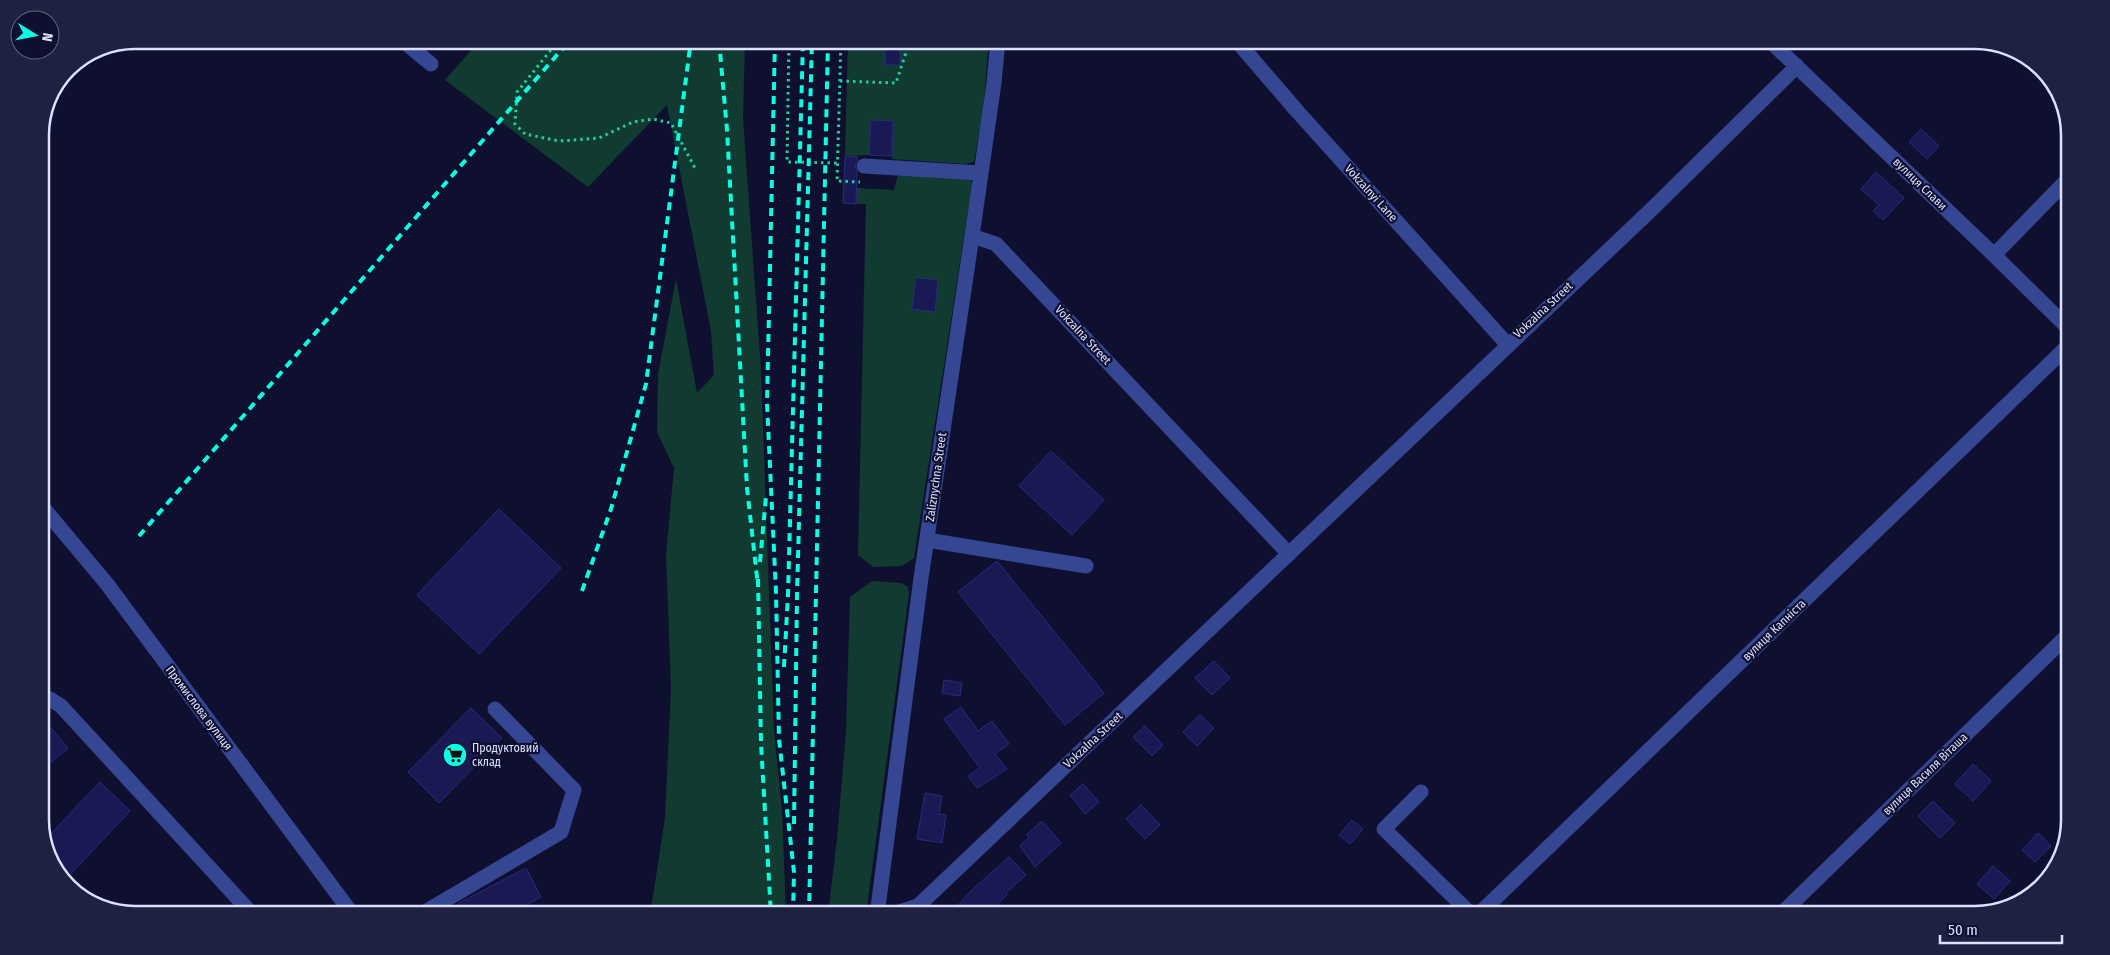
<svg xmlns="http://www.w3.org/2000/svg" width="2110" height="955" font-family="'Fira Sans Condensed',sans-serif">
<rect width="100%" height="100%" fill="#0f102f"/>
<g fill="#113a30">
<path d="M480 40H745L743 119 761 371 774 730 782 810 786 915H650L665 818 671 689 666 555 674 468 657 432 658 374 676 279 697 393 714 375 711 331 667 105 588 187 445 80Z"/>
<path d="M848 40H989L983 111 974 162 966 164 892 159 893 121H871L869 155 845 156Z"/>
<path d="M898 175 971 178 972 185 914 558 902 566 873 567 858 555 866 204H856L857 188 894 190Z"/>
<path d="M872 581 901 583 908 587 909 594 866 915H828L837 839 846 730 850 597Z"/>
</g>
<g fill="#191953" stroke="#292a81">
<path d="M885 49 900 50V65H885Z"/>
<path d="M871 120 893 121 892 156 869 155Z"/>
<path d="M1921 129 1939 146 1927 159 1909 142Z"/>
<path d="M845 156 858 157 855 166 857 172 856 204 843 203Z"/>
<path d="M1876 172 1904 198 1883 220 1873 211 1879 205 1861 189Z"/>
<path d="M916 278 938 280 935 312 912 309Z"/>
<path d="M1051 451 1104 500 1072 535 1019 486Z"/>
<path d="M499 509 561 568 479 654 417 595Z"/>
<path d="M997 561 1104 693 1065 725 958 592Z"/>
<path d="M1214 661 1230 678 1212 695 1195 678Z"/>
<path d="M944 680 962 683 960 696 942 693Z"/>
<path d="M961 707 978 731 992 721 1009 744 995 754 1007 769 977 788 968 776 980 768 944 719Z"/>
<path d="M471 708 502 738 439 803 408 772Z"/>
<path d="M40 715 68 748 40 772Z"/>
<path d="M1200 715 1214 728 1197 746 1183 732Z"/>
<path d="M1145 726 1163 745 1152 756 1133 737Z"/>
<path d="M1973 764 1991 781 1973 801 1955 784Z"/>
<path d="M100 782 130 811 64 881 59 878 45 840Z"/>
<path d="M1083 784 1099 802 1085 814 1070 795Z"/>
<path d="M925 793 942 796 939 814 946 815 942 843 917 839Z"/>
<path d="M1933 801 1955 823 1940 838 1918 816Z"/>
<path d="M1141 805 1160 825 1145 839 1126 819Z"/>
<path d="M1352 820 1363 829 1350 844 1339 835Z"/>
<path d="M1042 821 1061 843 1035 867 1020 846 1029 837 1027 834Z"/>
<path d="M2038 833 2051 846 2035 862 2022 850Z"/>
<path d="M1009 857 1026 875 1006 893 1007 895 985 915H949L973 889Z"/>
<path d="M1993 866 2010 881 1994 899 1977 884Z"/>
<path d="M526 868 541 897 521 908 525 915H465L459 903Z"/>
</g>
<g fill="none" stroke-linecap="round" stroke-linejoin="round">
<g stroke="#23cd9f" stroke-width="3" stroke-dasharray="2.5 4" stroke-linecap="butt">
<path d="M559 40 517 92 515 124 525 134 559 141 599 138 633 122 653 119 671 123 696 170"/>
<path d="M789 40 787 162 837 163"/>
<path d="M841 40 837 181 860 182"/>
<path d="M840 81 896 83 910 40"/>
</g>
<g stroke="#354693" stroke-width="15">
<path d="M402 40 431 64"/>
<path d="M1236 40 1297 111 1507 344"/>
<path d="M1769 40 1994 255 2070 330"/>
<path d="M864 166 980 173"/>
<path d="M972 236 996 244 1289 554"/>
<path d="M1994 255 2070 177"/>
<path d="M40 504 107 584 353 915"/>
<path d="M927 540 1086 566"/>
<path d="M40 702 50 699 61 706 253 915"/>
<path d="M1421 792 1384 829 1472 915"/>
<path d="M2025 900 2037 888"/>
<path d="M420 915 561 832 574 790 495 709"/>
<path d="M877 915 921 578 972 236 994 83 998 40"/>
<path d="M890 915 918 906 1653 208 1797 66"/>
<path d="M1478 915 2070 344"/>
<path d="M1780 915 2070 633"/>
</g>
<g stroke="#09ffe4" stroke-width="4" stroke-dasharray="8 6" stroke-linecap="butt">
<path d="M719 40 727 130 747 488 758 586"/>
<path d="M775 40 767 403 776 592 779 739 794 872 793 915"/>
<path d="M139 536 570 40"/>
<path d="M760 562 766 497"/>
<path d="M758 579 761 743 771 915"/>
<path d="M582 591 611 509 646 384 691 40"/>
<path d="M784 667 788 595 803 40"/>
<path d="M794 824 797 595 812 40"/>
<path d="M809 915 828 40"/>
</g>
</g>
<defs>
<g id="supermarket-disc" transform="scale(1.25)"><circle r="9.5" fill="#09ffe4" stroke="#0f102f"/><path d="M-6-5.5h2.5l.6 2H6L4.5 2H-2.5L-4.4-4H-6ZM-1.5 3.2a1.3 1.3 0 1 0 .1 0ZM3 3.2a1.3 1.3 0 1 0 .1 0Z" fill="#111"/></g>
</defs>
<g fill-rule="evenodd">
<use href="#supermarket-disc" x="455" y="755"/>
</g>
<g text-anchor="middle" stroke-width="4.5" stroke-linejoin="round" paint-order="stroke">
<g font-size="12" fill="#dde1ff" stroke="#0f102f">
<text transform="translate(1920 184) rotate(44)" y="4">вулиця Слави</text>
<text transform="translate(1371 193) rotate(48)" y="4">Vokzalnyi Lane</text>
<text transform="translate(1543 310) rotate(-43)" y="4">Vokzalna Street</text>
<text transform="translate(1083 335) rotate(47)" y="4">Vokzalna Street</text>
<text transform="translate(936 477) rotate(-82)" y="4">Zaliznychna Street</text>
<text transform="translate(1774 630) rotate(-44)" y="4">вулиця Капніста</text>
<text transform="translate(199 708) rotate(53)" y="4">Промислова вулиця</text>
<text transform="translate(1093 740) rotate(-43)" y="4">Vokzalna Street</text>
<text transform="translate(1925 774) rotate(-44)" y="4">вулиця Василя Віташа</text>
</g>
<g font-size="12" fill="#dde1ff" stroke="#0f102f" text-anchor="start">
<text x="472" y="752">Продуктовий<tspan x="472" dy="14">склад</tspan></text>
</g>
</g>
<path d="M0 0H2110V955H0ZM135 49H1975A86 86 0 0 1 2061 135V820A86 86 0 0 1 1975 906H135A86 86 0 0 1 49 820V135A86 86 0 0 1 135 49Z" fill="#1f2140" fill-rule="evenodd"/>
<path fill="none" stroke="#dde1ff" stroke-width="2.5" d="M135 49H1975A86 86 0 0 1 2061 135V820A86 86 0 0 1 1975 906H135A86 86 0 0 1 49 820V135A86 86 0 0 1 135 49Z"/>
<g transform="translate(35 35) rotate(100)"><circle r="24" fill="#0f102f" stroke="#616482"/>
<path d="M0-4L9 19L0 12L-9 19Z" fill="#09ffe4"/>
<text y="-8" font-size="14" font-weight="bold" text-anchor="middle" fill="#dde1ff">N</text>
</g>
<path d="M1940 935v8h122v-8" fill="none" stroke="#dde1ff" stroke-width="2.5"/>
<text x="1948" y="935" font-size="15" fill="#dde1ff" stroke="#0f102f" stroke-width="4" paint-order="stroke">50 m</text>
</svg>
